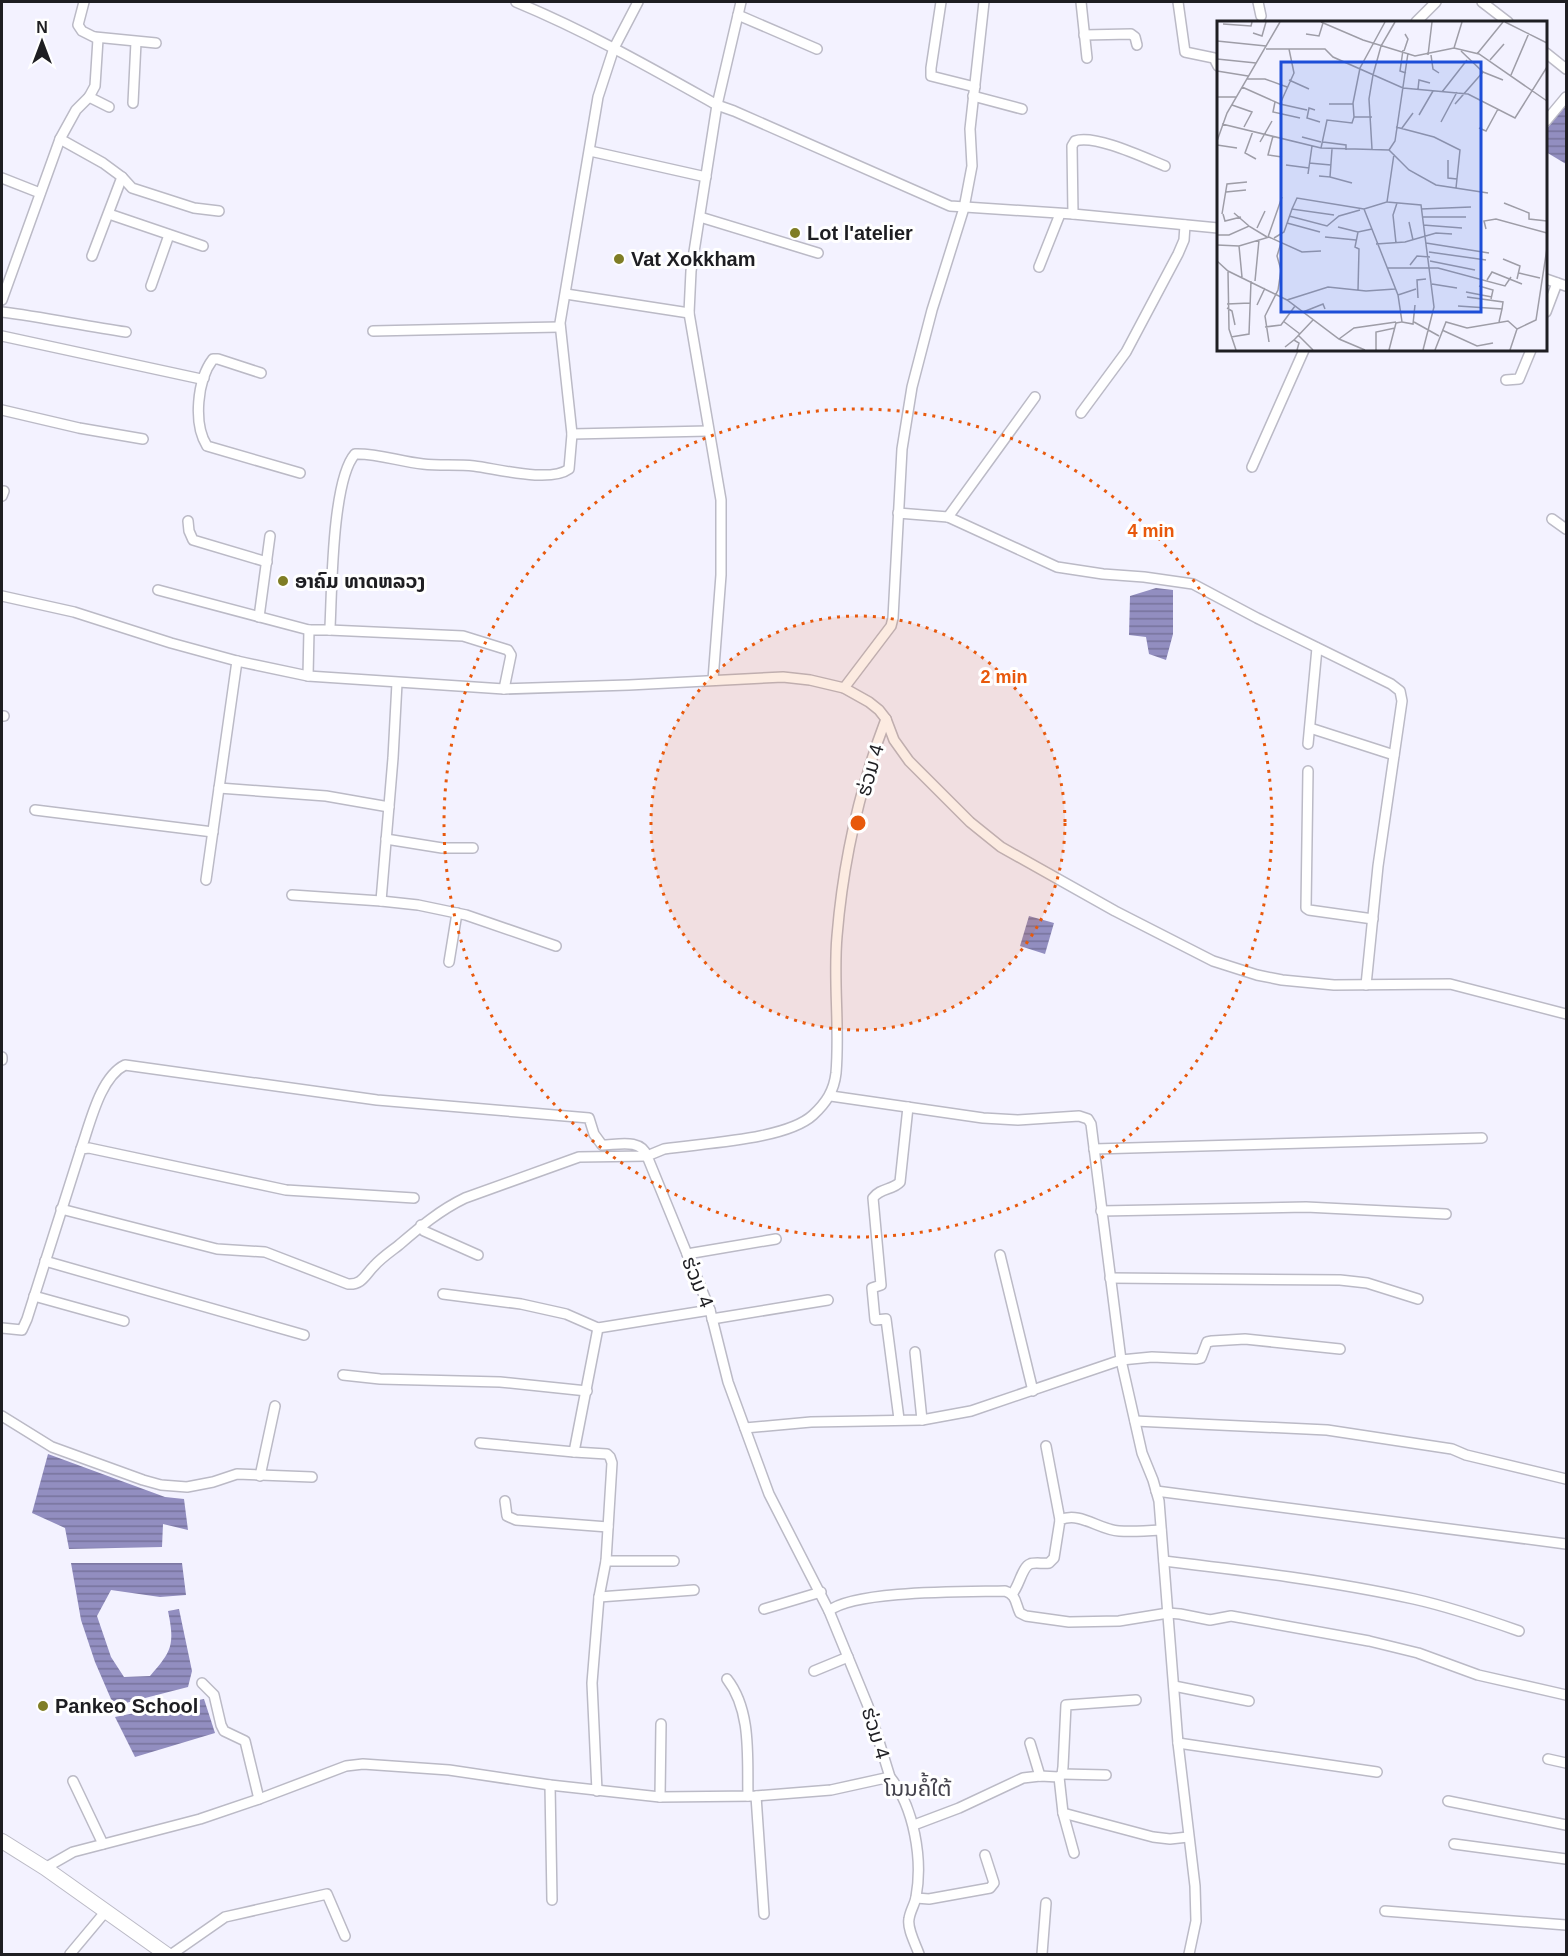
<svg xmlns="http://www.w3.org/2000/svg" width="1568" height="1956" font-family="Helvetica,'Noto Sans Lao',sans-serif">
<defs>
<pattern id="water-rules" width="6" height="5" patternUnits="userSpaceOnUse" patternTransform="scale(1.5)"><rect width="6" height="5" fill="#928ec0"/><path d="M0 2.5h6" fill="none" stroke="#77739c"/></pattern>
</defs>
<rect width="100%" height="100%" fill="#f3f2ff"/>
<g fill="url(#water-rules)">
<path d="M1566 103V164L1546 152V130Z"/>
<path d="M1156 588 1173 590V634L1166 660 1149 654 1146 637 1129 635 1130 596Z"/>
<path d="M1029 916 1054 923 1045 954 1020 946Z"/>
<path d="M48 1454 165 1497 184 1499 188 1530 163 1524 162 1547 69 1549 65 1528 32 1513Z"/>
<path d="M71 1563H182L186 1595 160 1597 111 1590 97 1616 111 1657 124 1677 150 1676C172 1651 175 1645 168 1611L179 1609 192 1671 188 1687 114 1706 95 1662 81 1620Z"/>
<path d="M204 1699 215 1733 135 1757 115 1717Z"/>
</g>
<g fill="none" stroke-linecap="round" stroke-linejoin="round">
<g stroke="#bbbac6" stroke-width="12">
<g id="minor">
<path d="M516 2C586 31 651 68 717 105L734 111 950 206 1073 214 1218 228"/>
<path d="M941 2 931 68V76L975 87"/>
<path d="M1081 2 1087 58"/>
<path d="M1178 2 1185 52 1214 58 1218 66"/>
<path d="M1258 2 1261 16"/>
<path d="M1482 2 1508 22"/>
<path d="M738 15 817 49"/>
<path d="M1416 22 1436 2"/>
<path d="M1084 35 1131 34 1135 37 1137 45"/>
<path d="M95 37 156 43"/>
<path d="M1546 53 1566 69"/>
<path d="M973 96 1022 109"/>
<path d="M89 97 109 107"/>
<path d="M133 103 136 42"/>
<path d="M1546 121 1566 97"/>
<path d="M60 139 103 163 122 177 132 188 194 208 219 211"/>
<path d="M590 151 706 177"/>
<path d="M2 178 40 193"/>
<path d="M109 214 203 246"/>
<path d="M1073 214 1072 146 1075 141C1095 134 1145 158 1165 166"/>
<path d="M700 217 818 253"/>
<path d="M92 256 122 177"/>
<path d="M1039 267 1060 214"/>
<path d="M1546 279 1566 286"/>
<path d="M151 286 169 235"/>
<path d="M566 294 689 313"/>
<path d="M2 300 60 139 76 110 89 97 95 86 98 39 82 31 78 25 84 2"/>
<path d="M2 312C43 317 84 326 126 332"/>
<path d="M1546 312 1557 283"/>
<path d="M373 331 560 327"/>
<path d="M2 336 201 379 204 378"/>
<path d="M261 373 218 359H213C197 380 193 424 207 446L300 473"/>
<path d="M1506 380 1519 379 1531 350"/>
<path d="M2 410 79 428 143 439"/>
<path d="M1081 413 1126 352 1178 254 1184 240 1185 225"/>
<path d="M572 434 708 431"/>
<path d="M1252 467 1304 350"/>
<path d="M2 496 4 491"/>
<path d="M898 513 948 517 1057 567 1103 574 1144 577 1193 584 1257 618 1391 684 1400 691 1402 701 1378 866 1366 985"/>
<path d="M948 517 1035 397"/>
<path d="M1552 519 1566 529"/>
<path d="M188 521 189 531 193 540 267 562"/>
<path d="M158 590 309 630H329L330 627C332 589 332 480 355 454 377 453 401 462 423 464 440 466 457 464 474 466 498 469 550 483 569 469L572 434 560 323 598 97 614 48 638 2"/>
<path d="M2 596 74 612 171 643 237 661 308 676 504 689 629 685 783 677 810 680 844 688 869 702 879 710 886 719 894 740 909 761 970 822 1001 847 1115 911 1213 961 1257 975 1282 980 1334 985 1450 984 1566 1014"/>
<path d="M259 617 270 536"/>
<path d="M329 630 463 636 508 650 511 655 504 689"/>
<path d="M308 676 309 630"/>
<path d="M713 680 721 575V500L689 313 691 271 717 105 741 2"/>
<path d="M844 688 891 626 893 618 902 449 912 387 932 310 964 208 972 166 970 129 984 2"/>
<path d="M2 716H4"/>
<path d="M886 719C860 787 843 863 837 936 833 981 840 1027 836 1073 834 1091 826 1103 813 1115 786 1140 702 1143 664 1149L647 1156 710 1310 728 1382 769 1494 829 1611 868 1706 890 1777C914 1807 923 1859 916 1897 915 1904 910 1911 909 1919 907 1929 916 1945 919 1954"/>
<path d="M1310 728 1394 755"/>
<path d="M1308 744 1317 648"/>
<path d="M1308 771 1306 908 1309 910 1373 919"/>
<path d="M219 788 326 796 389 807"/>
<path d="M35 810 213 832"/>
<path d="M386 839 442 848H473"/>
<path d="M206 880 237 661"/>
<path d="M292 895 381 901 393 758 397 683"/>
<path d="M381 901 418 905 466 915 556 946"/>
<path d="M449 962 457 913"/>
<path d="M2 1060V1057"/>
<path d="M831 1096 983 1118 1018 1120 1079 1116 1088 1119 1091 1124 1121 1360 1142 1453 1153 1480 1159 1501 1178 1743 1195 1886 1196 1921 1189 1954"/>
<path d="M1094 1149 1482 1138"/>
<path d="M61 1209 217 1249 265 1252 348 1284C362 1285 365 1275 374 1266 381 1258 390 1252 399 1245 420 1227 440 1210 465 1198L579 1157 647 1156C641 1138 617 1145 602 1145L594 1134 589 1118 377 1100 125 1065C100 1077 90 1124 81 1149"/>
<path d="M1101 1211 1306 1207 1446 1214"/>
<path d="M421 1225 424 1231 478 1255"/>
<path d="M687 1254 776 1239"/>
<path d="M1000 1255 1033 1391"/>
<path d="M45 1261 304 1335"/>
<path d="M1110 1278 1340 1280 1367 1283 1418 1299"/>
<path d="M443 1294 521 1304 566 1314 598 1328 710 1310"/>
<path d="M34 1296 124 1321"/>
<path d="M712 1319 828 1300"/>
<path d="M2 1328 22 1330 27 1319 81 1149 89 1148 286 1190 414 1198"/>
<path d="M915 1352 922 1420"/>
<path d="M343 1375 380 1379 500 1382 587 1391"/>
<path d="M2 1416 52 1447 143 1480 161 1485 187 1487 213 1482 237 1474 312 1477"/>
<path d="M899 1419 886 1319 875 1320 872 1288 881 1285 873 1198C880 1188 893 1190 900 1182L908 1107"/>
<path d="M1135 1421 1327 1430 1452 1449 1466 1455 1566 1479"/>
<path d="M745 1428 811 1422 922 1420 971 1411 1121 1360 1152 1357 1196 1359 1201 1358 1207 1342 1212 1341 1245 1339 1340 1349"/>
<path d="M480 1443 574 1452"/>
<path d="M1046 1446 1060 1520"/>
<path d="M260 1476 275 1406"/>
<path d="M1156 1491 1566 1544"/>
<path d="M505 1501 507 1516 516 1520 608 1527"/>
<path d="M606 1561H674"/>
<path d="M1164 1561C1248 1571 1332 1581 1414 1599 1450 1607 1485 1619 1519 1631"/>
<path d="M1012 1594C1019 1587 1022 1567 1030 1564 1034 1562 1044 1564 1049 1563L1054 1558 1060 1520C1080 1511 1099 1530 1119 1531 1133 1532 1147 1531 1161 1530"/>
<path d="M599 1597 694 1590"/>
<path d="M764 1609 821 1592"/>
<path d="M829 1611C855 1590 968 1592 1005 1591 1017 1595 1015 1603 1020 1613L1026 1616 1069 1622 1119 1621 1168 1613 1180 1614 1210 1620 1231 1616 1369 1641 1418 1653 1478 1675 1566 1695"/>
<path d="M814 1671 848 1657"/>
<path d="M727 1679C752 1711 747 1758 748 1796"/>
<path d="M202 1683 214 1695 221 1725 224 1731 245 1741 259 1799"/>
<path d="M1174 1686 1249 1701"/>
<path d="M1030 1743 1040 1776"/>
<path d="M1178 1743 1377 1772"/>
<path d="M1548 1759 1566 1763"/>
<path d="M1062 1774 1106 1775"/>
<path d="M73 1781 103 1844"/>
<path d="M550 1785 552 1900"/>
<path d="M597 1791 592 1683 599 1597 606 1561 612 1463 610 1457 607 1454 574 1452 598 1328"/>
<path d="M756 1796 764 1914"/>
<path d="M660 1797 661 1724"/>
<path d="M1448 1801 1566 1825"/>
<path d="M1063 1813 1153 1837 1170 1839 1188 1837"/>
<path d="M914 1825 959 1808 1023 1778 1040 1776 1059 1777"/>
<path d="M1454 1844 1566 1859"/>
<path d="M1074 1853 1063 1813 1059 1777 1062 1774 1063 1767 1066 1705 1136 1700"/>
<path d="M45 1868 73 1852 200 1819 259 1799 346 1766 363 1764 449 1770 550 1785 660 1797 756 1796 831 1790 890 1777"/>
<path d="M916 1898 929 1899 990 1888 994 1883 985 1855"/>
<path d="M1385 1911 1566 1925"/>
<path d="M70 1954 106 1911"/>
<path d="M172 1954 225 1917 327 1894 345 1936"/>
<path d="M1042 1954 1046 1903"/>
</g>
</g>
<g stroke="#bbbac6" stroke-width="16">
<path id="secondary" d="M2 1841 45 1868 166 1954"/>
</g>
<use href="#minor" stroke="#fff" stroke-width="9"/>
<use href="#secondary" stroke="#fff" stroke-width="14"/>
</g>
<circle cx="858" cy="823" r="207" fill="#e8590c" fill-opacity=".12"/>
<g fill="none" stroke="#e8590c" stroke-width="3" stroke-dasharray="3 6">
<circle cx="858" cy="823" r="207"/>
<circle cx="858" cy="823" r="414"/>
</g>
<g fill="#7f7d25" stroke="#fff" stroke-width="2">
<circle cx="795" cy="233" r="6"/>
<circle cx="619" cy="259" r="6"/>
<circle cx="283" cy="581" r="6"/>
<circle cx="43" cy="1706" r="6"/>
</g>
<g text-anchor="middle" stroke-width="6" stroke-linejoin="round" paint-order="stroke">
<g font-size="20" font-weight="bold" fill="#1e1e22" stroke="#fff" text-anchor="start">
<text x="807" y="240">Lot l'atelier</text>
<text x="631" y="266">Vat Xokkham</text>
<text x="295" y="588">ອາຄົມ ທາດຫລວງ</text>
<text x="55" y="1713">Pankeo School</text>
</g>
<g font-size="20" fill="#1e1e22" stroke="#fff">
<text transform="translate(870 770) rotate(-74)" y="7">ຮ່ວມ 4</text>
<text transform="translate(698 1282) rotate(68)" y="7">ຮ່ວມ 4</text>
<text transform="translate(876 1733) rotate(73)" y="7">ຮ່ວມ 4</text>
</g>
<g font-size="22" fill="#43424c" stroke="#fff">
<text x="918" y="1796">ໂນນຄໍ້ໃຕ້</text>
</g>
</g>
<g transform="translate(1217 21)">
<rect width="330" height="330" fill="#f3f2ff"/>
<path fill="none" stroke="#9e9da7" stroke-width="1.5" d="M104 1 146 19 198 35 237 27 262 33 330 80M288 1 330 22M6 3 34 5 35 1M36 12 45 15 49 1M89 13 102 15 106 2M0 20 49 25M237 27 245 1M49 28H108L116 36 186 67 251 73 298 97 330 46M186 29 183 50 189 52M187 30 191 18 188 13M244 30 266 51 286 59M260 33 286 1M211 34 215 1M214 34 216 48 222 52M0 38 39 42M273 39 287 23M0 50 31 55M294 54 312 12M30 58H48L70 66M72 59 92 68M25 66 63 83 90 89M201 68 202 59 213 62M225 71 250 39M0 76H19M58 81 56 91 83 97M63 83 77 52 72 28M112 83H136M238 83 266 51M15 84 35 91 27 106M98 89 92 87 90 97 103 101M202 94 216 70M137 96 136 82 143 47 168 1M224 101 240 71M5 103 104 127 172 129 192 149 219 164 271 172M179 106 217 116 243 129 239 167M185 107 196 92M262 107 269 110 281 88M36 110 28 132 39 138M56 115 51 134 65 136M85 116 104 121M0 120 10 92 63 1M43 121 55 100M106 121 129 124V129M0 124 20 127M104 127 110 99 135 102 137 96H155M155 128 152 78 156 54 164 25 178 1M172 129 178 120 191 32M231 139V157L240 158M92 142 114 144M69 144 92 147M91 153 95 125M102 155 113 156 115 128M113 156 135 162M9 171 29 169M170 181 204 184 217 286 206 329M287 182 312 192V198L330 200M75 188 80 177 147 188M204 188 254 186M17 192 32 205M5 193 10 163 30 161M6 193 8 200 24 196M72 195 110 205 122 195 143 189M205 196H249M192 201 196 219M70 202 103 211M206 204 245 207M121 206 141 211 155 208M40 207 48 190M269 208 267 200 279 198 330 212M0 214H12L32 205 50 216M51 216 65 176M108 216 139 219M57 217 67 211 75 188 117 194M179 222 176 194 180 182M209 222 272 232M159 223 188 221 219 212 235 213M0 224 22 225 52 216 85 231 104 230M22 225 25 256M212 231 269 239M286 238 303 245 300 258M0 240 11 250 70 279 122 318 148 329M213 240 258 249M193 244 200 235 213 236M170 247H221L288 265 294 256M11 251 12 308 19 329M302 252 323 257M270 259 275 251 305 263M38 260 42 219M215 263 240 267M262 265 276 269 274 278M141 270 142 228 138 226 141 211M249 271 275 276M181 274 199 268M250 276 286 281 285 288M201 277 200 259 209 258M70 279 111 266 149 270 178 268M10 283 33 282M40 284 48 267M241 285 285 288 282 301M10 287 15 290 18 304M86 291 106 283 108 288M66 300 83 313M185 301 196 303 198 284M197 301 222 315M48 306 64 304 78 285M225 309 260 325 276 322M81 314 96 329M14 316 32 313 34 260M122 318 137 307 179 301M77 319 96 299M52 321 48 295 61 269 64 249 60 235 64 222M68 326 77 319 82 322 80 329M159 329V311L178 307M172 329 179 302 185 301 181 274 147 188 170 181 177 133M218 329 229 301 250 307 291 300 300 308M293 329 300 308 319 299 330 227"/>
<path fill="#1d4ed8" fill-opacity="0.15" stroke="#1d4ed8" stroke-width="3" d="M64 41H264V291H64Z"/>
<rect width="330" height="330" fill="none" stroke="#1e1e22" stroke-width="3"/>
</g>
<circle cx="858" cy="823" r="9" fill="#e8590c" stroke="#fff" stroke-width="3"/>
<g font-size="18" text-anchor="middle" font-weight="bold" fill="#e8590c" stroke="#fff" stroke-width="6" stroke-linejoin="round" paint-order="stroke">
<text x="1151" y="537">4 min</text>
<text x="1004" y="683">2 min</text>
</g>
<rect width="1568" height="1956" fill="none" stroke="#1e1e22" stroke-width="6"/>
<g transform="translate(42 42)" stroke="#ffffff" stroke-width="4.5" paint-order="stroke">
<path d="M0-4.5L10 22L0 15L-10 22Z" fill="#1e1e22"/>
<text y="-9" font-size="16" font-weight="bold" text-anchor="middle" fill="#1e1e22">N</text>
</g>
</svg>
